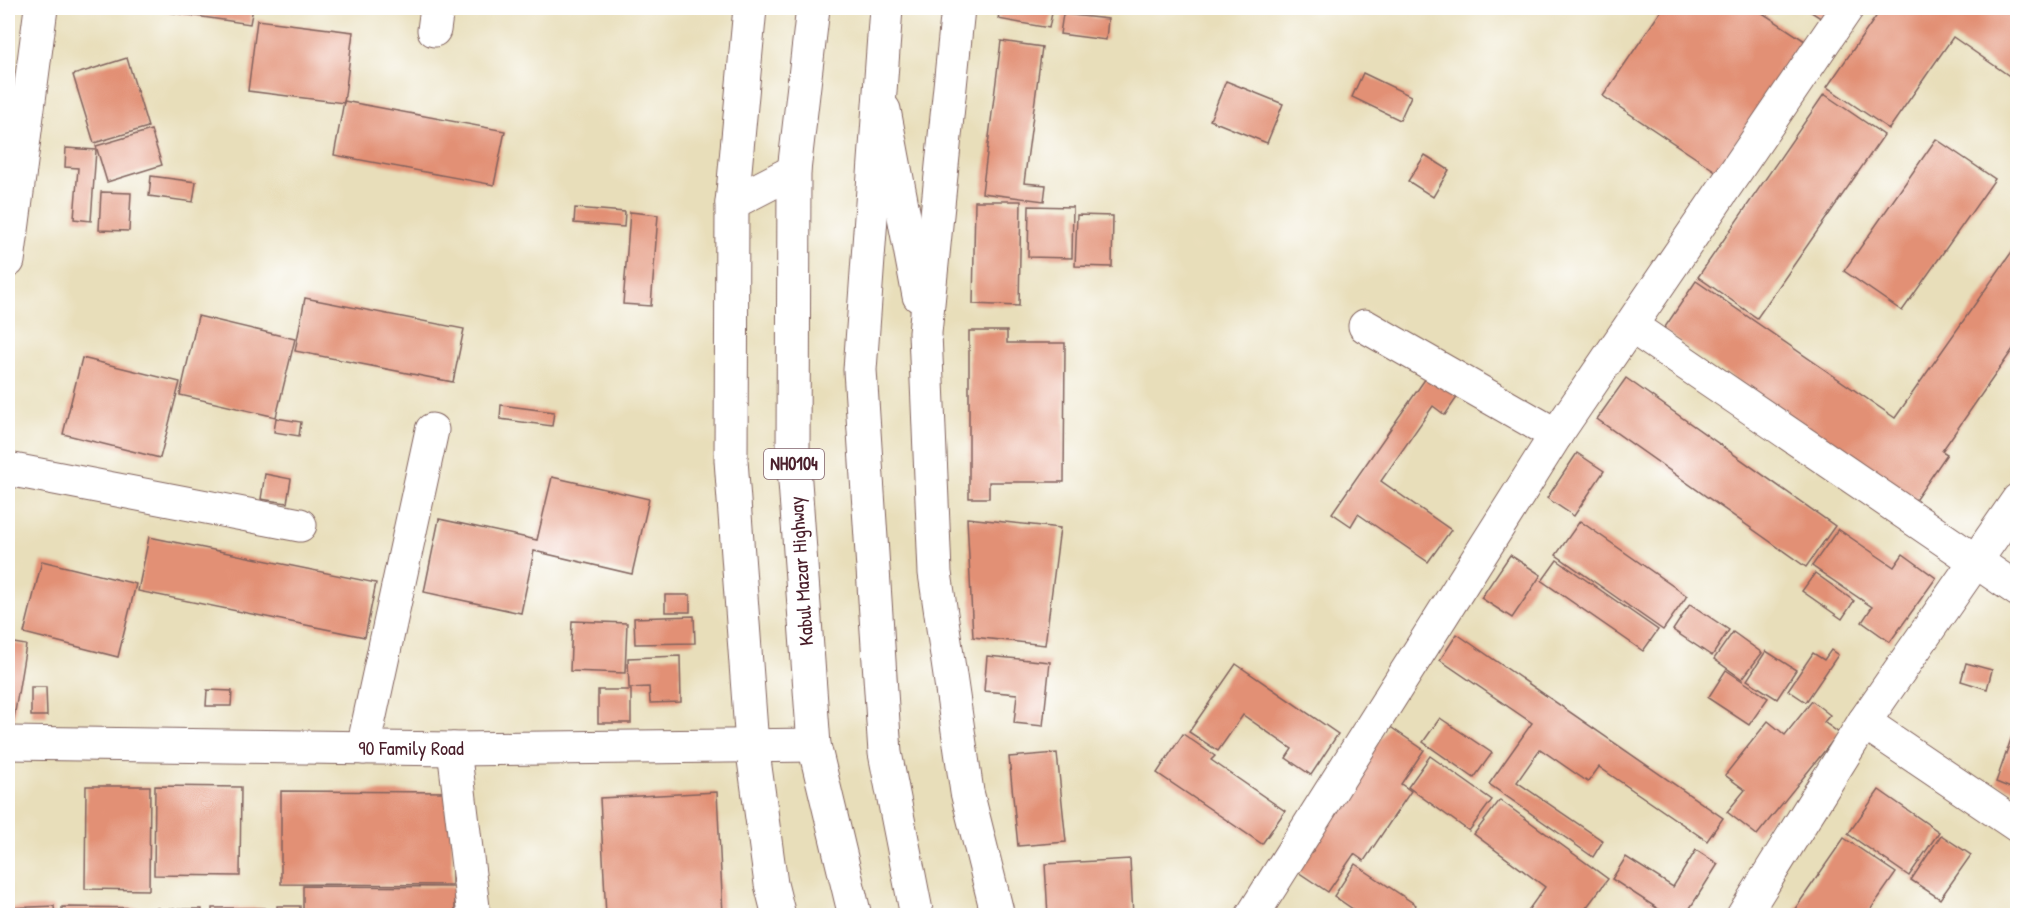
<svg xmlns="http://www.w3.org/2000/svg" width="2025" height="923" font-family="'Patrick Hand',sans-serif">
<rect width="100%" height="100%" fill="#fff"/>
<filter id="ink" filterUnits="userSpaceOnUse"><feTurbulence type="fractalNoise" baseFrequency=".0167" numOctaves="2"/><feDisplacementMap in="SourceGraphic" scale="12" xChannelSelector="R" yChannelSelector="G"/><feConvolveMatrix kernelMatrix="1 2 1 2 8 2 1 2 1" color-interpolation-filters="sRGB"/></filter>
<filter id="wash" filterUnits="userSpaceOnUse"><feTurbulence type="fractalNoise" baseFrequency=".008" numOctaves="4" result="noise"/><feDisplacementMap in="SourceGraphic" scale="24" xChannelSelector="R" yChannelSelector="G"/><feGaussianBlur stdDeviation="1.35" result="paint"/><feColorMatrix in="noise" values="0 0 0 0 0 0 0 0 0 0 0 0 0 0 0 0 0 1.4 0 .05"/><feComposite in="paint" operator="in"/></filter>
<g filter="url(#wash)">
<rect width="100%" height="100%" fill="#e8deba"/>
<g id="blocks">
<g fill="#e29074">
<path d="M155 8H253L250 24 155 10Z"/>
<path d="M1000 8H1053L1049 28 998 19Z"/>
<path d="M1663 8H1755L1805 41 1717 172 1603 96Z"/>
<path d="M1805 8H1830L1822 19Z"/>
<path d="M1882 8H2018V68L2011 77 1953 37 1889 129 1827 87Z"/>
<path d="M1063 14 1108 19 1106 40 1060 34Z"/>
<path d="M257 20 353 32 344 103 248 91Z"/>
<path d="M1001 41 1042 47 1024 183 1046 185 1044 201 982 193Z"/>
<path d="M127 58 148 127 94 143 73 75Z"/>
<path d="M1363 73 1411 96 1400 120 1352 97Z"/>
<path d="M1226 81 1283 104 1267 143 1210 120Z"/>
<path d="M1824 94 1884 135 1757 318 1698 277Z"/>
<path d="M344 101 505 131 494 185 334 155Z"/>
<path d="M151 130 162 165 107 182 96 146Z"/>
<path d="M1936 139 1995 179 1902 311 1844 271Z"/>
<path d="M66 148 96 150 91 221 74 219 78 168 65 167Z"/>
<path d="M1425 155 1449 170 1433 197 1408 181Z"/>
<path d="M151 176 196 182 193 202 149 196Z"/>
<path d="M101 192 131 193 129 231 99 230Z"/>
<path d="M975 201H1021L1019 306 973 304Z"/>
<path d="M1029 206 1073 207 1072 258 1028 257Z"/>
<path d="M575 208 625 212 624 227 574 223Z"/>
<path d="M630 212 658 215 651 306 623 304Z"/>
<path d="M1077 215 1113 216 1112 267 1075 266Z"/>
<path d="M2018 243V342L1942 451 1947 454 1914 502 1663 330 1696 281 1895 418Z"/>
<path d="M305 298 464 329 453 382 295 351Z"/>
<path d="M198 316 295 339 276 417 180 395Z"/>
<path d="M969 331H1007V343H1065L1064 482H989V498H969Z"/>
<path d="M82 358 180 382 160 458 63 434Z"/>
<path d="M1428 375 1458 396 1445 415 1433 406 1381 481 1451 530 1428 562 1358 514 1351 526 1332 513Z"/>
<path d="M1626 378 1835 526 1806 567 1597 419Z"/>
<path d="M501 405 554 412 552 426 500 419Z"/>
<path d="M276 418 301 422 299 436 274 432Z"/>
<path d="M1577 453 1604 471 1574 516 1547 498Z"/>
<path d="M265 474 291 479 287 503 261 499Z"/>
<path d="M552 477 649 499 632 574 534 551 521 613 424 592 439 519 537 540Z"/>
<path d="M967 518 1060 528 1045 645 973 637Z"/>
<path d="M1580 521 1687 596 1663 630 1556 555Z"/>
<path d="M1838 529 1894 567 1903 554 1936 578 1890 642 1862 622 1872 607 1812 566Z"/>
<path d="M149 537 376 583 365 637 138 591Z"/>
<path d="M1510 555 1541 575 1512 618 1481 598Z"/>
<path d="M1557 560 1658 630 1643 651 1542 581Z"/>
<path d="M42 561 136 584 118 657 24 633Z"/>
<path d="M1815 573 1854 601 1842 619 1802 591Z"/>
<rect x="665" y="595" width="25" height="17"/>
<path d="M1690 604 1729 630 1712 656 1673 630Z"/>
<path d="M694 616 695 643 635 644 634 618Z"/>
<path d="M572 621 627 623 625 673 570 671Z"/>
<path d="M1733 632 1762 653 1742 679 1714 659Z"/>
<path d="M1457 634 1723 818 1707 841 1599 767 1588 782 1540 749 1517 782 1603 841 1593 857 1489 784 1532 723 1440 660Z"/>
<path d="M8 642 26 645 14 718 8 717Z"/>
<path d="M1831 650 1838 655 1806 702 1788 690 1813 653 1824 660Z"/>
<path d="M1766 651 1796 670 1777 699 1747 680Z"/>
<path d="M680 656 681 702 650 703 649 687 629 688 628 658Z"/>
<path d="M987 656 1050 662 1043 726 1014 723 1017 694 984 691Z"/>
<path d="M1966 663 1992 670 1987 689 1961 681Z"/>
<path d="M1236 664 1338 734 1311 775 1286 758 1292 749 1243 715 1218 751 1189 732Z"/>
<path d="M1726 670 1768 698 1749 725 1708 698Z"/>
<path d="M31 687H46L47 716H31Z"/>
<path d="M207 690 232 691 231 706H206Z"/>
<rect x="598" y="690" width="33" height="33"/>
<path d="M1812 701 1830 715 1824 722 1839 733 1757 835 1727 812 1745 790 1725 775 1768 721 1785 735Z"/>
<path d="M1440 718 1492 753 1474 778 1423 742Z"/>
<path d="M2017 722H2018V791L1996 782Z"/>
<path d="M1389 726 1424 750 1401 784 1411 791 1364 861 1354 854 1328 892 1292 868Z"/>
<path d="M1183 734 1215 756 1211 760 1285 811 1262 844 1157 773Z"/>
<path d="M1057 753 1066 842 1018 846 1009 757Z"/>
<path d="M1430 756 1492 800 1469 831 1408 787Z"/>
<path d="M86 786H150L149 890 85 889Z"/>
<path d="M155 786 241 787 240 876 154 875Z"/>
<path d="M1879 790 1939 832 1909 876 1848 834Z"/>
<path d="M281 791 452 792V885L281 884Z"/>
<path d="M717 792 723 915 606 916 600 798Z"/>
<path d="M1500 800 1608 879 1580 916H1524L1545 887 1474 834Z"/>
<path d="M1941 835 1971 855 1940 899 1911 880Z"/>
<path d="M1844 838 1896 873 1866 916H1790Z"/>
<path d="M1696 850 1718 864 1685 916H1669L1612 879 1626 857 1673 887Z"/>
<path d="M1130 859 1133 916H1048L1045 864Z"/>
<path d="M1355 864 1416 905 1410 916H1363L1334 896Z"/>
<path d="M303 886 455 887V916H303Z"/>
<path d="M54 906 55 916H8V908Z"/>
<rect x="277" y="906" width="23" height="10"/>
<path d="M62 907 159 908V916H62Z"/>
<rect x="212" y="908" width="52" height="8"/>
<path d="M161 909H202V916H162Z"/>
</g>
</g>
</g>
<g filter="url(#ink)">
<use href="#blocks" fill-opacity="0" stroke="#81625d" stroke-width="1.5"/>
<g fill="none" stroke-linecap="round" stroke-linejoin="round">
<g stroke="#81625d" stroke-width="35">
<g id="minor">
<path d="M750 8 732 203 731 460 752 745 771 884 779 916"/>
<path d="M958 8 925 333 935 573 967 792 998 916"/>
<path d="M434 30 437 8"/>
<path d="M884 110 919 296"/>
<path d="M8 261 41 8"/>
<path d="M1365 326 1556 435"/>
<path d="M1631 326 2018 590"/>
<path d="M8 469 300 525"/>
<path d="M1864 722 2018 826"/>
<path d="M8 743 454 749 814 745"/>
<path d="M363 748 432 430"/>
<path d="M454 749 474 916"/>
<path d="M1252 916 1556 435 1847 8"/>
<path d="M1743 916 1864 722 2018 500"/>
</g>
</g>
<g stroke="#81625d" stroke-width="35">
<g id="highway">
<path d="M813 8 794 171 793 454 814 745 855 916"/>
<path d="M886 8 860 370 885 753 917 916"/>
<path d="M732 203 794 171"/>
</g>
</g>
<use href="#minor" stroke="#fff" stroke-width="33"/>
<use href="#highway" stroke="#fff" stroke-width="33"/>
</g>
</g>
<g text-anchor="middle" stroke-width="4.5" stroke-linejoin="round" paint-order="stroke">
<rect fill="#fff" stroke="#80626b" stroke-width="1.5" x="764" y="449" width="60" height="30" rx="4.5"/>
<g font-size="18" font-weight="bold" fill="#4a1f2b">
<text x="794" y="470">NH0104</text>
</g>
<g font-size="20" fill="#4a1f2b" stroke="#fff">
<text transform="translate(801 571) rotate(-94)" y="7">Kabul Mazar Highway</text>
<text x="411" y="755">90 Family Road</text>
</g>
</g>
<rect width="2025" height="923" fill="none" stroke="#fff" stroke-width="30"/>
</svg>
